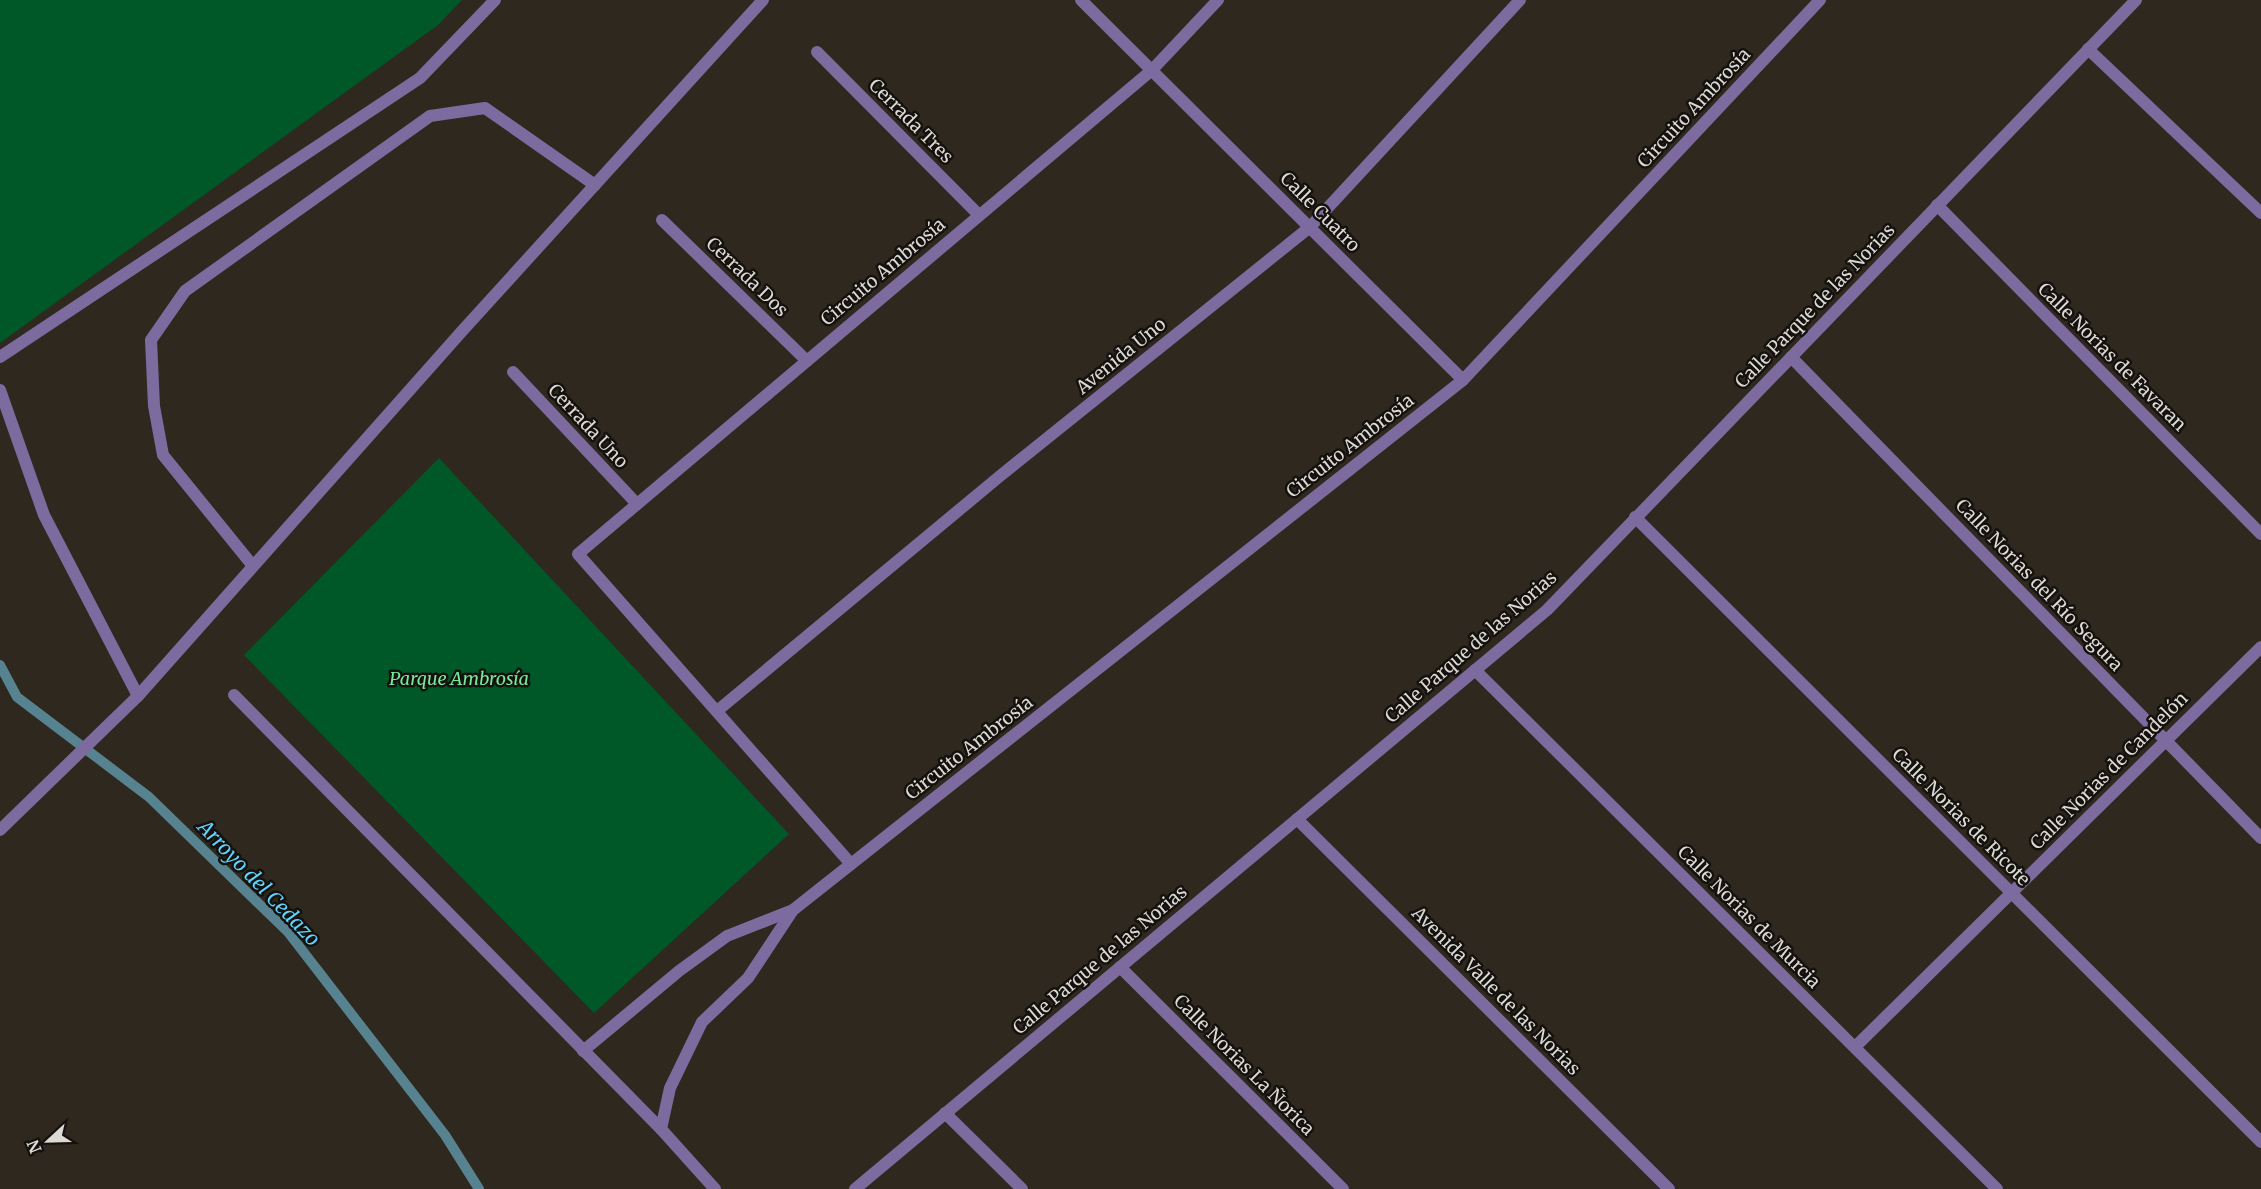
<svg xmlns="http://www.w3.org/2000/svg" width="2261" height="1189" font-family="Merriweather,serif">
<rect width="100%" height="100%" fill="#2e281f"/>
<g fill="#005828">
<path d="M0 0H462L438 25 0 343Z"/>
<path d="M439 458 789 834 594 1013 244 655Z"/>
</g>
<g fill="none" stroke-linecap="round" stroke-linejoin="round">
<path stroke="#578390" stroke-width="10" d="M0 665 17 697 149 797 288 932 445 1135 479 1189"/>
<path stroke="#7d6b9f" stroke-width="12" d="M253 566 163 455 154 406 151 340 185 291 430 116 485 108 595 185"/>
<g stroke="#7d6b9f" stroke-width="12">
<path d="M1081 0 1463 380"/>
<path d="M2088 49 2261 213"/>
<path d="M817 52 979 215"/>
<path d="M1937 205 2261 534"/>
<path d="M662 220 807 361"/>
<path d="M0 357 420 78 495 0"/>
<path d="M1791 357 2261 838"/>
<path d="M513 372 637 504"/>
<path d="M0 390 44 515 138 696"/>
<path d="M1635 517 2261 1142"/>
<path d="M1475 670 1997 1189"/>
<path d="M234 695 661 1129 715 1189"/>
<path d="M717 711 1000 476 1310 227 1520 0"/>
<path d="M1297 819 1669 1189"/>
<path d="M0 830 138 696 463 330 763 0"/>
<path d="M851 864 578 554 1152 70 1218 0"/>
<path d="M1120 967 1343 1189"/>
<path d="M1855 1047 2261 647"/>
<path d="M583 1051 679 971 727 936 793 910 1463 380 1820 0"/>
<path d="M945 1113 1022 1189"/>
<path d="M661 1129 670 1088 702 1022 748 978 793 910"/>
<path d="M855 1189 1547 610 2136 0"/>
</g>
</g>
<g text-anchor="middle" stroke-width="5" stroke-linejoin="round" paint-order="stroke">
<g font-size="18" fill="#ddd9d3" stroke="#14110e">
<text transform="translate(1694 108) rotate(-47)" y="6">Circuito Ambrosía</text>
<text transform="translate(911 121) rotate(45)" y="6">Cerrada Tres</text>
<text transform="translate(1320 212) rotate(45)" y="6">Calle Cuatro</text>
<text transform="translate(883 272) rotate(-40)" y="6">Circuito Ambrosía</text>
<text transform="translate(747 277) rotate(44)" y="6">Cerrada Dos</text>
<text transform="translate(1815 306) rotate(-46)" y="6">Calle Parque de las Norias</text>
<text transform="translate(1121 356) rotate(-39)" y="6">Avenida Uno</text>
<text transform="translate(2112 357) rotate(45)" y="6">Calle Norias de Favaran</text>
<text transform="translate(588 426) rotate(47)" y="6">Cerrada Uno</text>
<text transform="translate(1350 446) rotate(-38)" y="6">Circuito Ambrosía</text>
<text transform="translate(2039 585) rotate(46)" y="6">Calle Norias del Río Segura</text>
<text transform="translate(1471 647) rotate(-41)" y="6">Calle Parque de las Norias</text>
<text transform="translate(969 748) rotate(-38)" y="6">Circuito Ambrosía</text>
<text transform="translate(2109 771) rotate(-45)" y="6">Calle Norias de Candelón</text>
<text transform="translate(1961 817) rotate(45)" y="6">Calle Norias de Ricote</text>
<text transform="translate(1749 917) rotate(45)" y="6">Calle Norias de Murcia</text>
<text transform="translate(1100 960) rotate(-40)" y="6">Calle Parque de las Norias</text>
<text transform="translate(1496 991) rotate(45)" y="6">Avenida Valle de las Norias</text>
<text transform="translate(1244 1065) rotate(45)" y="6">Calle Norias La Ñorica</text>
</g>
<g font-size="18" font-style="italic" fill="#78e899" stroke="#14110e">
<text x="459" y="685">Parque Ambrosía</text>
</g>
<g font-size="20" font-style="italic" fill="#5ed4ff" stroke="#14110e">
<text transform="translate(259 883) rotate(46)" y="7">Arroyo del Cedazo</text>
</g>
</g>
<g transform="translate(48 1141) rotate(248)" stroke="#14110e" stroke-width="4.5" paint-order="stroke">
<path d="M0-4.5L10 22L0 15L-10 22Z" fill="#ddd9d3"/>
<text y="-9" font-size="16" font-weight="bold" text-anchor="middle" fill="#ddd9d3">N</text>
</g>
</svg>
